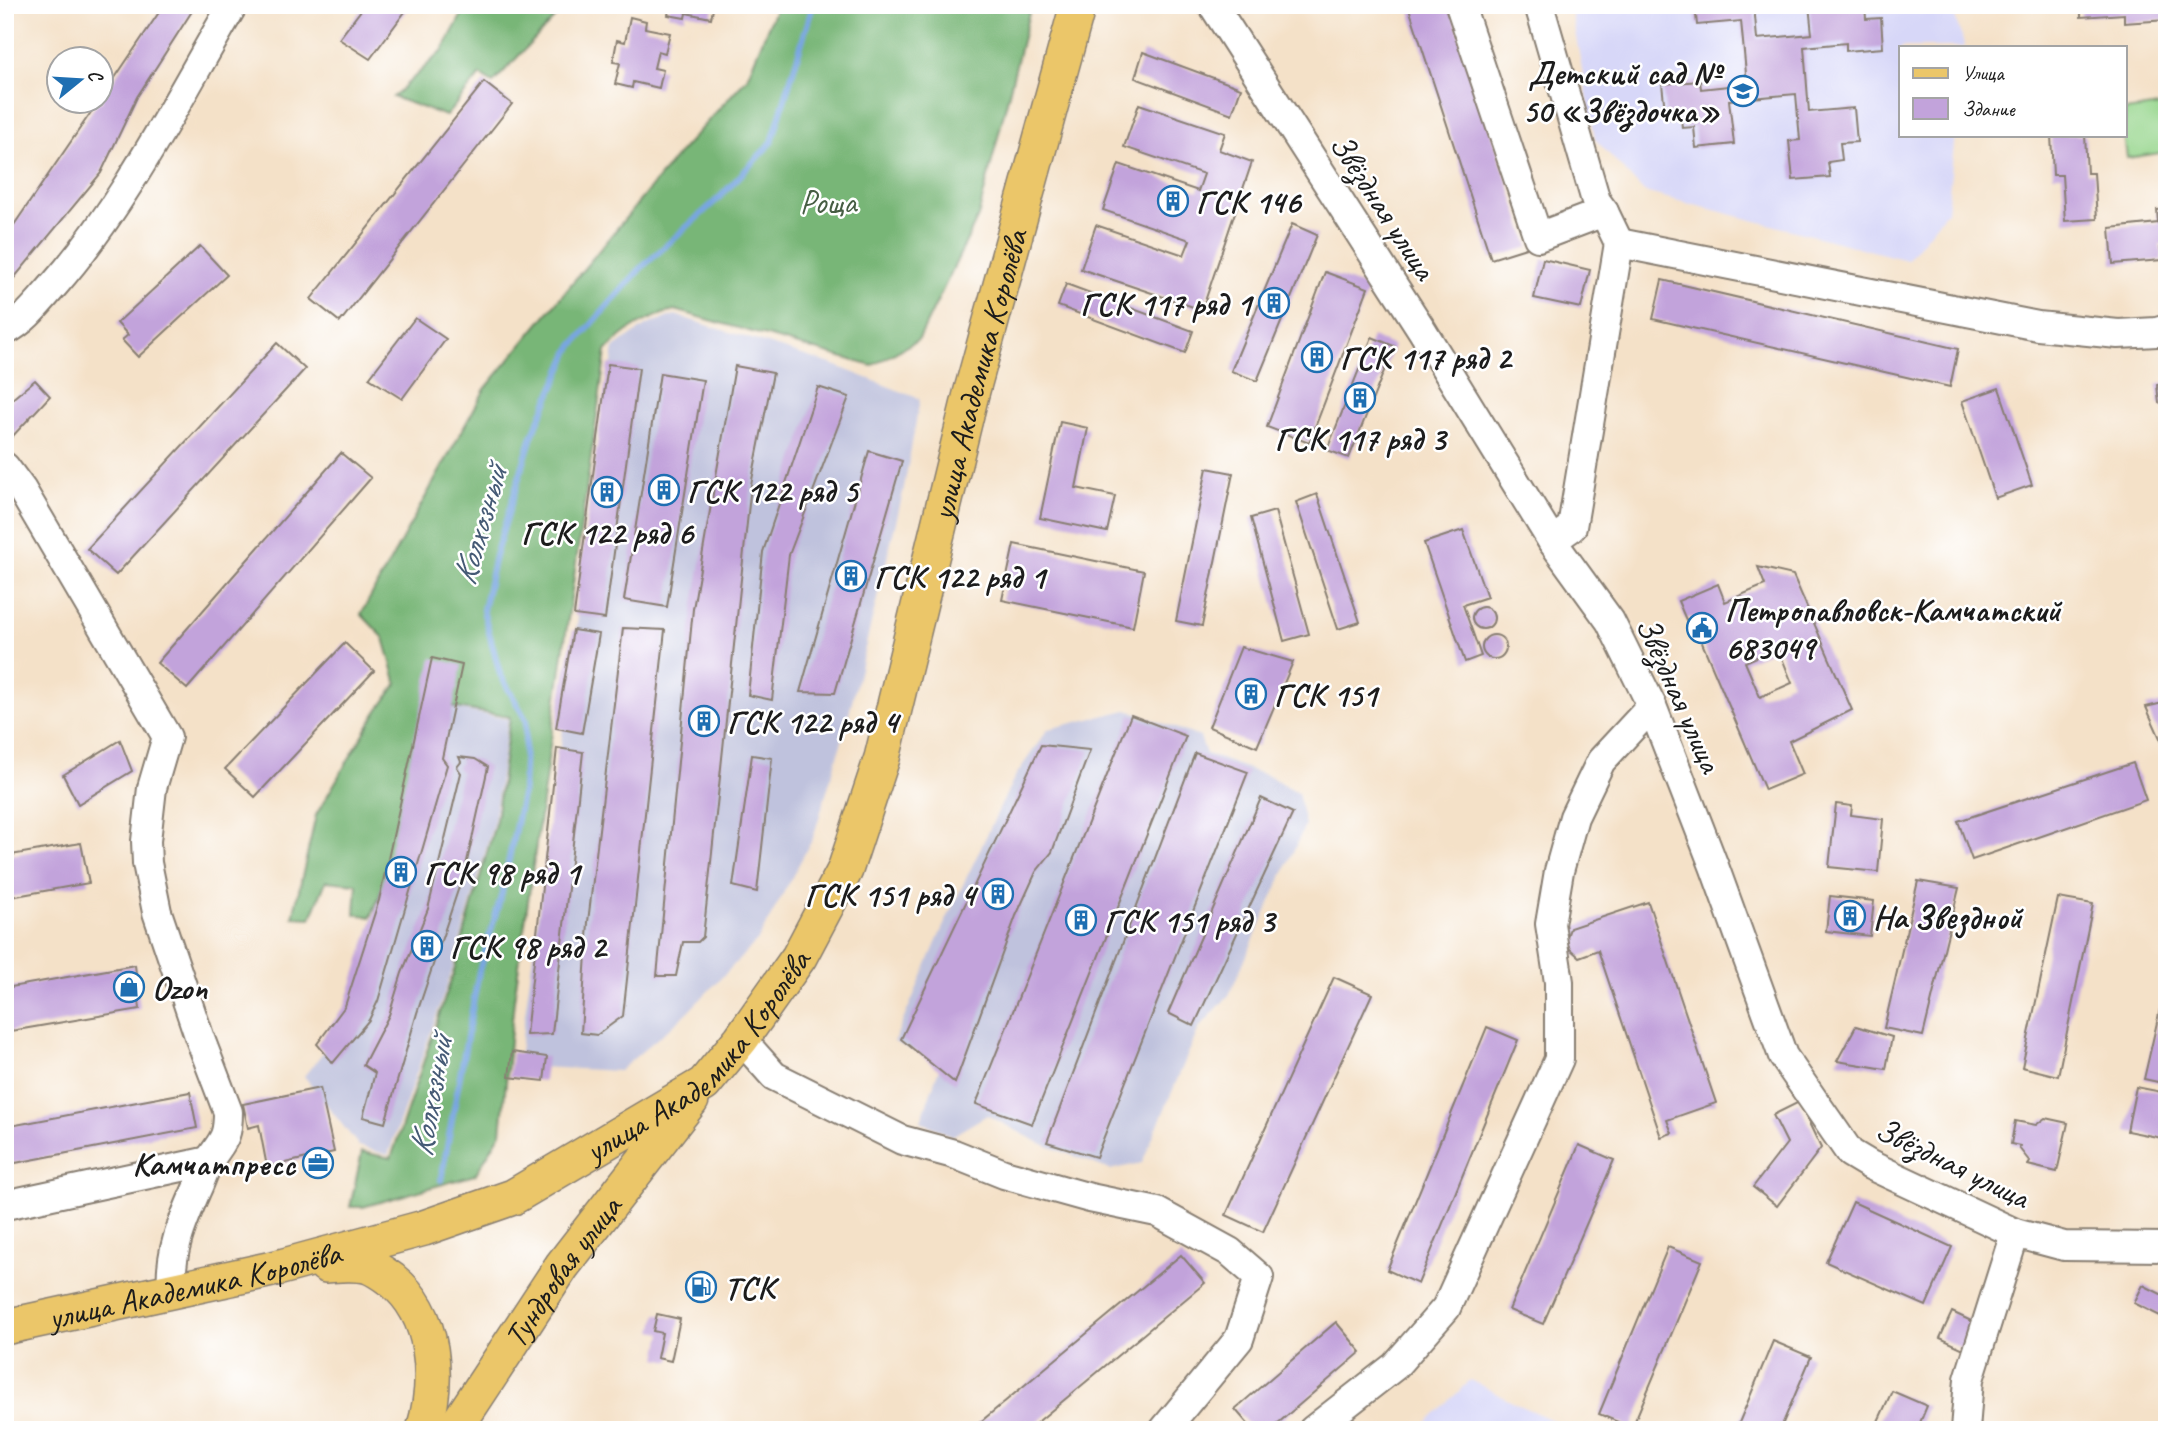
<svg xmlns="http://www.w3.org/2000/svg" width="2172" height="1435" font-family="Caveat,sans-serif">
<rect width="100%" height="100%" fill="#fff"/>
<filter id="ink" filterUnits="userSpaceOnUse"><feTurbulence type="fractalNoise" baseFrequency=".0143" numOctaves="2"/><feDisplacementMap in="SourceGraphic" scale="14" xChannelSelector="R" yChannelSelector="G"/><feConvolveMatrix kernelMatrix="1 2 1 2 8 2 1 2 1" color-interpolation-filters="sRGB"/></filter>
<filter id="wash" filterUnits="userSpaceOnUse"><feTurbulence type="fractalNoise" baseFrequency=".00686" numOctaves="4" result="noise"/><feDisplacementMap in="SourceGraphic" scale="28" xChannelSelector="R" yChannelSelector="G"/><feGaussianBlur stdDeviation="1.57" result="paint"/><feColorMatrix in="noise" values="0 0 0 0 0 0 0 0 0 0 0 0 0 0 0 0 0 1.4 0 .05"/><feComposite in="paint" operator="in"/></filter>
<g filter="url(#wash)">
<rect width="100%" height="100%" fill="#f4e1c8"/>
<g fill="#d7d7f8">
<path d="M1570 5H1951L1965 47H1901V135H1955L1947 211 1907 260 1644 192 1595 139Z"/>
<path d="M1471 1380 1516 1404 1575 1430H1418Z"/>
</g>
<g fill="#bfc2dd">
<path d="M675 315 834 365 920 399 903 493 844 734 813 838 758 940 686 1014 619 1071 518 1066 614 348 647 325Z"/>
<path d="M428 704 508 719 494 820 451 974 388 1155 359 1146 304 1076 342 1029 363 987Z"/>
<path d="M1127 710 1200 737 1206 754 1271 777 1298 793 1305 825 1229 995 1199 1028 1142 1163 1110 1170 1040 1143 987 1115 952 1136 921 1121 941 1063 894 1042 942 929 1014 778 1048 729Z"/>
</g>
<path fill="#95d58b" stroke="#587854" stroke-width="2" d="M2166 105 2167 152 2127 158 2124 135 2125 111Z"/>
<g fill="#78b677" stroke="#4a694a" stroke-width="2">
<path d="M467 5H567L493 83 480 75 446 116 393 97 443 50Z"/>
<path d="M777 5H1031L978 217 919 339 872 366 675 310C645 319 627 328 606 351L514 1000 501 1133 475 1175 363 1207H350L362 1152 391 1158 453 974 496 820 510 717 427 703 388 874 371 917 355 914 357 884 326 881 311 918 293 917 316 815 376 713 397 684 384 638 361 614 485 389 680 152 747 78Z"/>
</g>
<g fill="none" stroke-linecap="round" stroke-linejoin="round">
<path stroke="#78a6e1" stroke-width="6" d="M441 1180 479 971 502 893 523 790 526 720 500 674 483 610 495 556 532 436 571 348 641 268 719 198 772 142 813 5"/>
</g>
<g id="blocks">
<g fill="#c2a3db" fill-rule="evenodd">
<path d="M164 5H196L137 97 101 173 5 289V238L98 102H102V97Z"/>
<path d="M365 5H410L370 59 339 39Z"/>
<path d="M670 5H714L711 18 686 13 685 18 668 15Z"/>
<path d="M1408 5H1450L1529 247 1491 259Z"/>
<path d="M1695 5H1754L1757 39 1812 34 1809 5H1865L1866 19 1881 18 1883 48 1846 51V43L1804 47 1809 112 1854 108 1857 142 1840 143 1842 160 1828 162 1830 177 1793 180 1789 141 1800 140 1796 94 1729 100 1734 144 1696 148 1694 127 1682 128 1681 118 1666 119 1662 84 1700 81 1701 89 1747 84 1741 21 1697 25Z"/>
<path d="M2081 5H2167V20L2124 23V14L2081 17Z"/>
<path d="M630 17 646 21 645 28 670 33 665 53 658 51 654 68 663 70 659 88 633 82 632 88 615 84 620 63 613 62 617 40 625 42Z"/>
<path d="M1143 52 1241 88 1232 114 1135 78Z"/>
<path d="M484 82 512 104 340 322 311 299Z"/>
<path d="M1139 104 1225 133 1219 150 1252 162 1202 310 1081 269 1096 225 1184 255 1190 240 1103 210 1119 164 1198 191 1204 174 1124 147Z"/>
<path d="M2051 135H2085L2087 173H2094L2097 219 2065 221 2062 175H2053Z"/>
<path d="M2167 209V244H2160L2162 260 2113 264 2110 228 2158 223 2157 210Z"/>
<path d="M1292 224 1317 235 1257 381 1231 371Z"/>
<path d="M200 246 227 275 138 357 122 340 128 335 117 323Z"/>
<path d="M1543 259 1590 270 1581 308 1534 298Z"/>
<path d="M1325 272 1368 288 1309 443 1267 427Z"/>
<path d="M1662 280 1958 349 1950 387 1653 319Z"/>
<path d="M1066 284 1193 331 1185 353 1058 306Z"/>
<path d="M415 318 446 339 402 399 369 378Z"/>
<path d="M1372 337 1394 346 1349 458 1327 450Z"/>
<path d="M277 343 305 369 116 575 87 549Z"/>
<path d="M608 364 639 368 605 619 574 615Z"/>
<path d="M735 366 773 373 751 485 703 937 698 942H683L676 976H657L693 609Z"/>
<path d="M660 373 703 380 667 607 624 600Z"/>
<path d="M35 380 50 396 11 438 5 430V405Z"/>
<path d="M2167 382V407L2159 403 2157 385Z"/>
<path d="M818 387 849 397 789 555 772 700 748 695 763 552Z"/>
<path d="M1999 388 2032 485 1995 498 1962 401Z"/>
<path d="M1060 422 1088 428 1076 488 1115 496 1107 532 1040 518Z"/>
<path d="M869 451 902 461 835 693 800 692Z"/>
<path d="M341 453 371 478 187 689 157 663Z"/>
<path d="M1207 468 1233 473 1202 626 1176 621Z"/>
<path d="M1317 494 1360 622 1338 629 1296 502Z"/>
<path d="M1275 511 1309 634 1284 641 1251 518Z"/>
<path d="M1463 530 1487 597 1463 605 1481 656 1465 662 1424 543Z"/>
<path d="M1014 544 1144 571 1133 627 1002 600Z"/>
<path d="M1758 567 1793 575 1852 710 1789 741 1803 774 1765 790 1691 617 1686 620 1678 601 1718 584 1725 602 1765 585ZM1778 648 1792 683 1760 697 1745 662Z"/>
<circle cx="1483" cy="618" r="11"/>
<path d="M623 628 665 630 623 1016 597 1035 581 1033 588 922Z"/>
<path d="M573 630 599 634 582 733 556 728Z"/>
<circle cx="1494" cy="647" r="12"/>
<path d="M345 643 374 671 255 797 225 769Z"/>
<path d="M1241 647 1293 662 1257 747 1209 727Z"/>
<path d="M432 658 462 665 442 758 447 765 378 1001 369 1020 333 1063 317 1044 345 1006 379 900Z"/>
<path d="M2167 702V746L2164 747 2146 707Z"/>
<path d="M1131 715 1186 736 1032 1124 976 1104Z"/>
<path d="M120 740 132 771 78 804 63 775Z"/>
<path d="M1041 745 1090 750 1052 852 1036 872 1016 916 955 1083 901 1039Z"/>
<path d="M557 748 583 752 552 1034 526 1035Z"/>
<path d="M1195 753 1248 772 1096 1157 1047 1142Z"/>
<path d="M752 755 772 758 757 892 733 886Z"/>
<path d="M459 757 475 759 488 767 466 866 417 1013 385 1123 363 1117 375 1073 363 1065 389 1015 402 973 428 909 461 773 457 767 461 762Z"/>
<path d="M2133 763 2146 800 1972 860 1958 821Z"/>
<path d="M1261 798 1293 813 1194 1026 1168 1013Z"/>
<path d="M1836 804 1852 806 1851 815 1883 819 1878 872 1829 867Z"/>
<path d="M81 843 89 883 5 898V856Z"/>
<path d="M1918 881 1959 888 1923 1036 1884 1028Z"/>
<path d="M1830 896 1874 901 1870 936 1826 931Z"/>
<path d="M2058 898 2093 904 2058 1076 2022 1067Z"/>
<path d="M1648 902 1716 1103 1667 1120 1672 1133 1661 1137 1598 950 1579 957 1570 949 1566 940 1570 928Z"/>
<path d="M135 965 140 1009 5 1032V988Z"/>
<path d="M1334 977 1372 994 1263 1232 1226 1215Z"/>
<path d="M2166 983H2167V1084L2144 1079Z"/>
<path d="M1856 1026 1892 1037 1886 1069 1837 1061Z"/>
<path d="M1487 1027 1518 1040 1418 1284 1387 1270Z"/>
<path d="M512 1052 547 1057 544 1081 509 1077Z"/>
<path d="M2136 1087 2167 1093V1139L2127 1131Z"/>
<path d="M320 1088 334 1152 267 1167 259 1125 248 1128 243 1104Z"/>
<path d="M190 1092 197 1128 5 1165V1127Z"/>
<path d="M1799 1102 1821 1148 1777 1206 1753 1187 1787 1143 1773 1115Z"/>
<path d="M2045 1118 2068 1123 2057 1172 2028 1165 2030 1162 2019 1148 2020 1146 2011 1144 2015 1121 2036 1125Z"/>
<path d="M1579 1145 1614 1160 1543 1324 1509 1310Z"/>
<path d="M1853 1202 1952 1247 1926 1306 1826 1262Z"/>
<path d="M1668 1247 1702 1261 1632 1428 1599 1414Z"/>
<path d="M1181 1255 1205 1283 1028 1430H982L978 1424Z"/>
<path d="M2143 1285 2167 1297V1304L2160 1316 2134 1303Z"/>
<path d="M1952 1312 1982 1326 1970 1352 1940 1338Z"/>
<path d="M657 1314 680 1319 671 1361 657 1358 662 1333 653 1331Z"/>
<path d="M1336 1322 1361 1352 1270 1430H1253L1235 1409Z"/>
<path d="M1773 1341 1811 1357 1780 1430H1736Z"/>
<path d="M1892 1391 1927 1406 1917 1430H1874Z"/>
</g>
</g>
</g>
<g filter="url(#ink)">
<use href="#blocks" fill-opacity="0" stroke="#887e72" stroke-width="2"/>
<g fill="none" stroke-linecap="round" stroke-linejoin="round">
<g stroke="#887e72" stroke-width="32">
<g id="minor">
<path d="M1213 5 1422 330 1552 541 1610 621 1652 706 1714 866 1783 1056 1850 1153 1870 1165 2015 1233 2064 1246 2167 1247"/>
<path d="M1460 5 1538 237 1604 212"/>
<path d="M1539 5 1596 201 1604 212 1619 243 1572 527 1552 541"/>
<path d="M1619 243 2038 326 2118 334 2157 332 2167 329"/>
<path d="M5 331C26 320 39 302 55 284 126 203 178 98 233 5"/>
<path d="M5 467 22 490 167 737 152 788 146 841 147 863 157 912 199 1036 228 1112C228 1140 222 1140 209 1161 204 1170 201 1181 196 1191 182 1223 169 1253 172 1289"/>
<path d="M741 1039 774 1076 902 1140 954 1154 1004 1174 1090 1198 1157 1212 1230 1252 1259 1277 1239 1339 1164 1430"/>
<path d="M5 1205 209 1161"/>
<path d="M1313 1430 1395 1366 1446 1308 1559 1059V982L1550 924 1559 871 1574 817 1601 761 1652 706"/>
<path d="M1965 1430 1969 1379 2015 1233"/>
</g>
</g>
<g stroke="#887e72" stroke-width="38">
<g id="major">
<path d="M326 1265C340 1264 355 1262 369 1266 377 1269 385 1275 392 1280 436 1315 439 1380 424 1430"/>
<path id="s1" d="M5 1327 277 1268 424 1228 513 1197 704 1084 741 1039 799 957 845 870 882 758 971 394 1078 5"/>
<path id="s2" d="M454 1430 562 1266 691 1100"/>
</g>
</g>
<use href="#minor" stroke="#fff" stroke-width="28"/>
<use href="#major" stroke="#ebc669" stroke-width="35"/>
</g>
</g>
<defs>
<g id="school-ring" transform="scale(1.575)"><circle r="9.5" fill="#fff" stroke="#1f6fb2" stroke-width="1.5"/><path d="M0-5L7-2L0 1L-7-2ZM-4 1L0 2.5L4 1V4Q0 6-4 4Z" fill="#1f6fb2"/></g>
<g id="building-ring" transform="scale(1.575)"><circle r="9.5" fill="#fff" stroke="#1f6fb2" stroke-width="1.5"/><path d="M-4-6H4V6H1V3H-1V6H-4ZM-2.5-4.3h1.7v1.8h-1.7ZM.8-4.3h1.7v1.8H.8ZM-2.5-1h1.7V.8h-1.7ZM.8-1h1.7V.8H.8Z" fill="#1f6fb2"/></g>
<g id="civic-ring" transform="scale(1.575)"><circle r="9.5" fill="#fff" stroke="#1f6fb2" stroke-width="1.5"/><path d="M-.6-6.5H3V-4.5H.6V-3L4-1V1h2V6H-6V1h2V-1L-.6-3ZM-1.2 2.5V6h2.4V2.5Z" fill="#1f6fb2"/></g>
<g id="shop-ring" transform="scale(1.575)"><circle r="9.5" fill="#fff" stroke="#1f6fb2" stroke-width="1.5"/><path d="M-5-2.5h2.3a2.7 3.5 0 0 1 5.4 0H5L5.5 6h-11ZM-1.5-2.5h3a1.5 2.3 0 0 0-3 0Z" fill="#1f6fb2"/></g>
<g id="office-ring" transform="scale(1.575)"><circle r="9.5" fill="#fff" stroke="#1f6fb2" stroke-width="1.5"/><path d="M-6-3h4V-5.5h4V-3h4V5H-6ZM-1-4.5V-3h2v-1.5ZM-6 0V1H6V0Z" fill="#1f6fb2"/></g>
<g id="fuel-ring" transform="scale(1.575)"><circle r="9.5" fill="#fff" stroke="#1f6fb2" stroke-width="1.5"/><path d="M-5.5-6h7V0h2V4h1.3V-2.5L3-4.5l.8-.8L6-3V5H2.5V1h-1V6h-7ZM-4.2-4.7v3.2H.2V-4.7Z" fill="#1f6fb2"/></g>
</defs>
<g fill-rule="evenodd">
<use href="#school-ring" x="1743" y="91"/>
<use href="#building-ring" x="1173" y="201"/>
<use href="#building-ring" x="1274" y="303"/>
<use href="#building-ring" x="1317" y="357"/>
<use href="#building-ring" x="1360" y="398"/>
<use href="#building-ring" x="664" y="490"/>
<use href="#building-ring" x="607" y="492"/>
<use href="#building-ring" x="851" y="576"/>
<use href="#civic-ring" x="1702" y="628"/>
<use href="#building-ring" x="1251" y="694"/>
<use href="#building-ring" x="704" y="721"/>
<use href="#building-ring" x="401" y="872"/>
<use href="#building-ring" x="998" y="894"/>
<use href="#building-ring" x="1850" y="916"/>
<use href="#building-ring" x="1081" y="920"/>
<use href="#building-ring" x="427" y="946"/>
<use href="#shop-ring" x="129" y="987"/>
<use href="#office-ring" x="318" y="1163"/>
<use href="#fuel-ring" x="701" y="1287"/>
</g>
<g text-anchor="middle" stroke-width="5" stroke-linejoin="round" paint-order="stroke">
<g font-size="33" font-weight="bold" fill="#1c1c1c" stroke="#fff" text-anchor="start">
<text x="1720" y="84" text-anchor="end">Детский сад №<tspan x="1720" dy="38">50 «Звёздочка»</tspan></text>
<text x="1196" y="213">ГСК 146</text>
<text x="1251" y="315" text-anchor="end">ГСК 117 ряд 1</text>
<text x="1340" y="369">ГСК 117 ряд 2</text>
<text x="1360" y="450" text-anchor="middle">ГСК 117 ряд 3</text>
<text x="687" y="502">ГСК 122 ряд 5</text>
<text x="607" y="544" text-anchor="middle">ГСК 122 ряд 6</text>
<text x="874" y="588">ГСК 122 ряд 1</text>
<text x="1725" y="621">Петропавловск-Камчатский<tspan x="1725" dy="38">683049</tspan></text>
<text x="1274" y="706">ГСК 151</text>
<text x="727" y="733">ГСК 122 ряд 4</text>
<text x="424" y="884">ГСК 98 ряд 1</text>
<text x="975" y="906" text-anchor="end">ГСК 151 ряд 4</text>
<text x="1873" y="928">На Звездной</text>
<text x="1104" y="932">ГСК 151 ряд 3</text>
<text x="450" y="958">ГСК 98 ряд 2</text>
<text x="152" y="999">Ozon</text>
<text x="295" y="1175" text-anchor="end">Камчатпресс</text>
<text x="724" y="1299">ТСК</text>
</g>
<g font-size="33" fill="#465d43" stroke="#fff">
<text x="828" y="213">Роща</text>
</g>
<g font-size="33" fill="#1c1c1c" stroke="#fff">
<text transform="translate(1384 206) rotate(57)" y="12">Звёздная улица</text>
<text dy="12" stroke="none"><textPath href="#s1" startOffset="1517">улица Академика Королёва</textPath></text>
<text transform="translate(1680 694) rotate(66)" y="12">Звёздная улица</text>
<text dy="12" stroke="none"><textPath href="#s1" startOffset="761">улица Академика Королёва</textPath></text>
<text transform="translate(1953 1162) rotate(26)" y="12">Звёздная улица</text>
<text dy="12" stroke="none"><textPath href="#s2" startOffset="192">Тундровая улица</textPath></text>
<text dy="12" stroke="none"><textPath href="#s1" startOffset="194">улица Академика Королёва</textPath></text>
</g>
<g font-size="35" font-style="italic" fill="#455a75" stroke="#fff">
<text transform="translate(479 525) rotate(-74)" y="12">Колхозный</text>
<text transform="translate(430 1096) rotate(-80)" y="12">Колхозный</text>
</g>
</g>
<rect width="2172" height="1435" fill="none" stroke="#fff" stroke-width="28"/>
<rect x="1899" y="46" width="228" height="91" fill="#ffffff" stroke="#a4a4a4" stroke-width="2"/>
<rect x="1913" y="68" width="35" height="10" fill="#ebc669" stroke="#a4a4a4" stroke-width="2"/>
<text x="1962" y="80" font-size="21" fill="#1c1c1c">Улица</text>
<rect x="1913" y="98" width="35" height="21" fill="#c2a3db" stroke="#a4a4a4" stroke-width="2"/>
<text x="1962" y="116" font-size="21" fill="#1c1c1c">Здание</text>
<g transform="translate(80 80) rotate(72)"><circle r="33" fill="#ffffff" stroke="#a4a4a4" stroke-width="2"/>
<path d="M0-5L12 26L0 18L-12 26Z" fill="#1f6fb2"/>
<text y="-10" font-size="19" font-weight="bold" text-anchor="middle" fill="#1c1c1c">С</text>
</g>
</svg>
